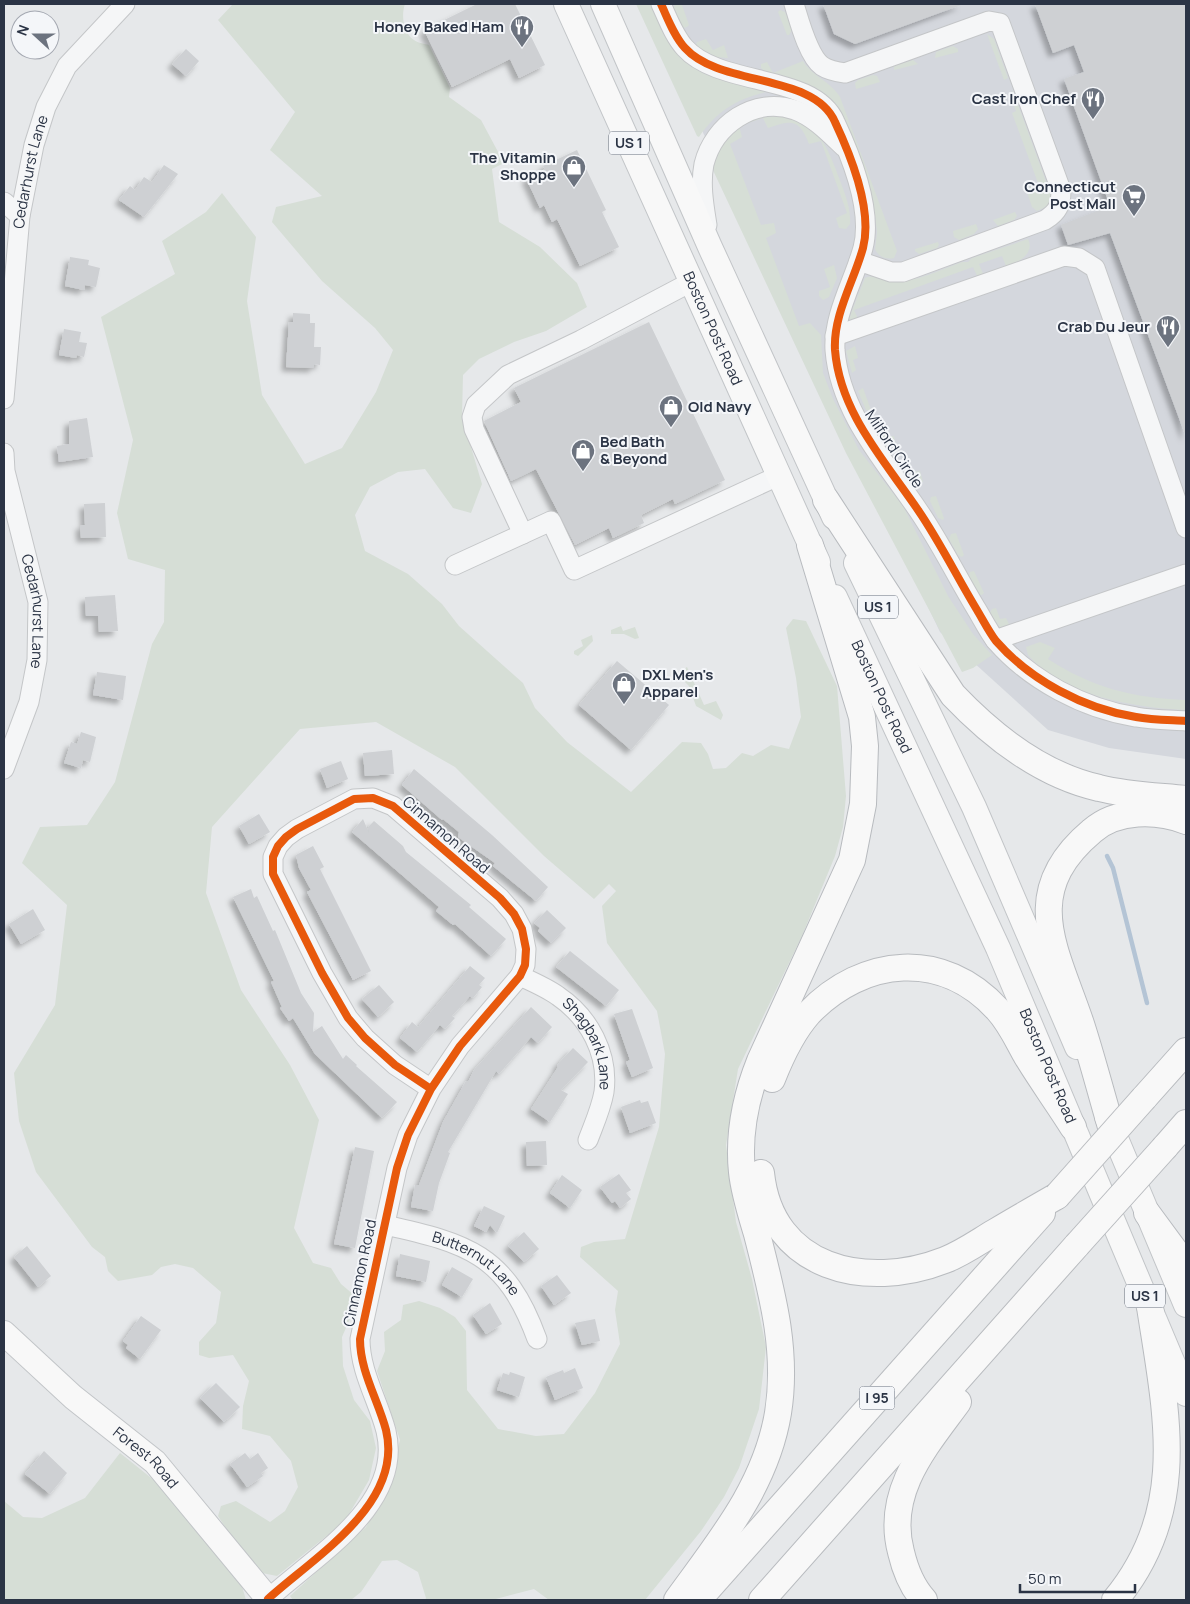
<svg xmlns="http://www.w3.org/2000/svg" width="1190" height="1604" font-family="Manrope,sans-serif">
<defs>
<filter id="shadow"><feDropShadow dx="-4.5" dy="4.5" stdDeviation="2.5" flood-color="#0004"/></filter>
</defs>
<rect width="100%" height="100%" fill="#e6e8ea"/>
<path fill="#d4d7dd" d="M642 4H1186V759L1109 748 1048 730 940 632Z"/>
<g fill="#d6ded6">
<path d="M233 4H405C401 15 403 33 414 40 418 43 425 44 429 45L450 88 449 97 481 120 504 163 492 169 499 222 540 247 577 283 587 307 546 331 514 342 479 359 463 375 462 417 482 484 471 513 453 508 425 469 398 472 370 487 355 515 365 551 408 574 442 604 459 626 523 683 535 708 567 742 631 792 682 742 701 743 708 754 713 769 726 768 742 753 753 756 771 745 789 749 801 717 796 678 786 628 793 619 806 621 837 686 846 796 843 827 835 856 802 936 738 1069 726 1145 736 1222 752 1279 766 1347 759 1409 739 1468 724 1497 701 1531 645 1600H549L534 1589 492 1600H425L426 1598 418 1572 397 1560 382 1561 361 1592 351 1600H293L290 1596 366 1527 387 1489 400 1440 377 1371 385 1351 384 1332 401 1320 403 1305 419 1301 440 1308 455 1317 466 1331 467 1390 498 1429 536 1436 564 1434 595 1393 620 1344 615 1310 618 1291 580 1257 581 1247 594 1242 625 1239 659 1127 665 1054 657 1011 607 943 602 906 616 891 609 884 594 899 544 856 455 767 376 722 300 729 212 827 206 893 241 990 290 1065 319 1120 294 1228 313 1263 331 1268 341 1284 354 1295 352 1314 342 1337 343 1366 354 1400 370 1421 376 1448 369 1480 345 1521 277 1576 262 1573 235 1542 218 1516 221 1506 236 1501 270 1522 285 1511 298 1487 291 1461 270 1436 242 1429 243 1406 249 1381 233 1355 209 1358 199 1355V1342L216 1323 221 1292 193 1268 175 1264 161 1267 152 1275 118 1281 108 1271 105 1257 92 1247 36 1172 19 1121 14 1073 55 1005 67 905 22 863 40 827 87 825 115 782 152 644 164 622 165 570 128 559 117 513 133 440 101 317 175 274 162 241 206 212 222 193 256 237 247 301 262 395 305 464 342 448 376 392 393 350 375 328 322 281 272 222 276 207 322 196 270 150 295 112 218 20Z"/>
<path d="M636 4H652L671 44 766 92C736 99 716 112 699 137L697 136Z"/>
<path d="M675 5H682L689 25 687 27 683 28 673 8Z"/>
<path d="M780 10 785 12 792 30 789 35H787L778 12Z"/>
<path d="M987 34 994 39 1008 78 1004 80Z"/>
<path d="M706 39 713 50 724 45 728 58 716 57 696 46 697 42Z"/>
<path d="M953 46 958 49V52L935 58 936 52Z"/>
<path d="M913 60 918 64 894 70V66Z"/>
<path d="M803 61C812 76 830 81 840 97L897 251 894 258C887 260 878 257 875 249L877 232 873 200 842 114 830 99 815 87 767 73 761 68V64L767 62 773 73Z"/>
<path d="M873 75 877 76 880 82 856 89 855 83 858 80Z"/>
<path d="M1013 91 1051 195 1048 206 1037 211 1032 207 1026 189 1038 183 1012 113 1016 111 1009 93Z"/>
<path d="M776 113C820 124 826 143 841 183 846 197 851 209 850 224L846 229 839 228 836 218 847 213 821 141 809 144C799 118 791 120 768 128L763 118 739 126 742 137 730 144 761 225 774 223 776 233 766 238 799 326 810 323 821 335 823 373 833 399 859 450 903 506 948 596 973 634 992 655 973 668 962 672 846 453 711 166 715 154 743 122Z"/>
<path d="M1015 212 1017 216 1014 220 998 226 993 220Z"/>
<path d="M976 224 978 229 974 234 959 240 954 237 953 231Z"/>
<path d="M1028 239C1035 253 1019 263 1006 266L1002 256 979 264 984 276 978 278 973 267 854 310 859 321H850V316L865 278C877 273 892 283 905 281 924 278 943 269 962 262H968L972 258Z"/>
<path d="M938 242 939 245 937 248 919 254 915 251V249Z"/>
<path d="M834 265 837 278 829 297 823 300 819 296V291L830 287 824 269Z"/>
<path d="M855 346 858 358 853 360 856 370 852 373 846 351Z"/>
<path d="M863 388 871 410 870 411 866 410 858 391Z"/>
<path d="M880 426H884L887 437 894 436 896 447H889L877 430Z"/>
<path d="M909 460 913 472 920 471 923 482H918L905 465Z"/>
<path d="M936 496 944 518 943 520 938 518 930 501 931 497Z"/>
<path d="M956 533 964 555 962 557 958 555 949 539 951 534Z"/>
<path d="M974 571 984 593 982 595 978 594 969 576 970 572Z"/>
<path d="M996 608 1000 619 1006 618 1011 628 1002 630 990 613 992 609Z"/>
<path d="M621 626 623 631 635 627 639 638 635 639 624 634H611V630Z"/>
<path d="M592 635 593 641 578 656 574 654V651L583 646 581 640Z"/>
<path d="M1040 642 1055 648 1048 659C1093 688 1133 698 1186 700V710C1136 708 1063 696 1028 655L1026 647Z"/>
<path d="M687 667 704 705 716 701 723 715 721 720 696 706 689 686 677 674Z"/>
<path d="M120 1453 160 1485 241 1583 246 1600H4V1501L23 1517 42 1518 85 1498Z"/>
</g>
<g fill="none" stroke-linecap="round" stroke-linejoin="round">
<path stroke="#b4c4d5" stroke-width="4.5" d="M1107 856 1113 868 1147 1003"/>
</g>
<g fill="#ced0d3" filter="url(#shadow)">
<path d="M477 4H515L545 65 519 78 510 59 452 87 424 30Z"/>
<path d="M823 4H961V5L855 44 834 34Z"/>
<path d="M1035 4H1186V437L1110 233 1068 245 1061 225 1110 206 1064 79 1084 72 1074 45 1053 53Z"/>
<path d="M186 49 199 61 186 76 172 64Z"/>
<path d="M577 150 606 210 602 212 619 247 580 266 557 219 552 222 544 205 540 208 526 178 545 169 543 166Z"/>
<path d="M164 165 178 174 144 217 119 200 130 186 135 190 144 177 152 182Z"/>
<path d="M70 257 89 260 88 265 100 268 96 287 85 285 84 290 65 286Z"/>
<path d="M293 313 310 314V323H315L314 347H321L320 365 314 364V368L286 367 289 322H293Z"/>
<path d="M649 322 725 480 675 504 673 499 641 515 644 523 613 538 609 528 575 545 536 469 511 481 484 421 521 402 514 388Z"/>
<path d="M64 329 81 332 79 342 87 343 84 357 77 355 76 358 59 355Z"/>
<path d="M87 418 93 457 59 462 57 446 69 444V421Z"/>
<path d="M105 503 106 537 81 538 80 525H85L84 504Z"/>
<path d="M115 595 118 631 99 632 98 616H86L85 597Z"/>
<path d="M617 661 669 705 631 750 579 705Z"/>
<path d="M97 672 126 676 123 700 93 695Z"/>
<path d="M81 732 96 737 90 762 83 760 81 768 64 763 71 742 77 744Z"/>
<path d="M392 750 394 774 365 776 363 753Z"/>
<path d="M341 761 348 779 327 788 320 769Z"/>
<path d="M414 769 492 835 548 887 536 901 493 866 495 863 458 837 459 832 443 819 442 820 402 785Z"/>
<path d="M259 814 270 832 249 844 239 826Z"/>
<path d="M363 819 369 833 368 827 374 821 403 846 406 852 471 905 469 907 506 939 491 956 455 924 453 925 436 911 439 907 352 832Z"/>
<path d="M313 846 324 867 320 869 371 971 353 980 307 892 311 890 299 868 296 855Z"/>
<path d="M251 889 254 898 257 896 273 931 275 930 301 993 314 1013 313 1032 322 1026 343 1059 346 1055 357 1065 356 1066 397 1102 382 1118 315 1054 293 1018 289 1021 280 1008 282 1007 271 982 274 981 233 897Z"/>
<path d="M33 909 45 930 21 944 9 924Z"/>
<path d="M547 910 566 928 551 943 538 931 540 928 534 923Z"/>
<path d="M570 951 619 990 606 1006 556 967Z"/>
<path d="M470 966 485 978 479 985 482 987 473 998 470 996 452 1016 455 1018 445 1029 440 1025 417 1052 400 1038 412 1022 418 1027Z"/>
<path d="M379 985 394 1002 378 1017 362 999Z"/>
<path d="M531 1007 552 1027 538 1043 531 1037 499 1074 496 1071 448 1152 450 1153 439 1183 433 1211 411 1207 415 1185H419L443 1122 466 1081 468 1082 474 1070Z"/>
<path d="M632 1009 653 1068 632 1077 626 1062 630 1060 614 1014Z"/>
<path d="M573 1048 588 1062 561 1090 568 1094 550 1122 531 1109 558 1067 557 1065Z"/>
<path d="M640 1100 641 1103 648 1101 656 1123 630 1133 621 1107Z"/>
<path d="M546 1141 547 1165 527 1166 526 1142Z"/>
<path d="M355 1147 374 1151 355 1248 334 1244Z"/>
<path d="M619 1174 631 1190 626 1193 631 1199 620 1208 615 1201 612 1203 600 1187Z"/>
<path d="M562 1175 582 1190 570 1208 550 1193Z"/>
<path d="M484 1206 505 1216 497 1233 490 1225 486 1232 474 1226Z"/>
<path d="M524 1232 539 1249 524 1262 508 1246Z"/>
<path d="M27 1246 51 1276 38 1287 14 1257Z"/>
<path d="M400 1254 430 1261 426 1282 396 1276Z"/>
<path d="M452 1267 473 1279 462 1297 442 1285Z"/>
<path d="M557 1275 571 1293 554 1305 541 1286Z"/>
<path d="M490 1303 502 1324 486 1334 473 1315Z"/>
<path d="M141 1316 161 1330 140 1359 126 1348 128 1345 123 1341Z"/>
<path d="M595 1319 600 1341 582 1345 575 1323Z"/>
<path d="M575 1368 583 1388 555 1400 546 1377 563 1370 564 1373Z"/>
<path d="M510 1372 525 1377 519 1397 497 1390 503 1373 509 1375Z"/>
<path d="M216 1383 240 1407 224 1422 200 1398Z"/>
<path d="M44 1451 67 1473 50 1494 25 1474Z"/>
<path d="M245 1453 250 1459 258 1453 268 1468 261 1473 263 1476 247 1487 230 1464Z"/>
</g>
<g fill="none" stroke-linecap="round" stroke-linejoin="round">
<g stroke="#c4c6c8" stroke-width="21">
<g id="minor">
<path d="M661 4C668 19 674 36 685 48 720 87 814 73 835 122 851 156 873 210 863 248 854 281 833 315 835 350 840 413 885 461 918 510 940 542 957 577 977 610 983 620 989 632 996 641 1030 680 1084 709 1136 717 1152 720 1170 720 1186 721"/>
<path d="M794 4C799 20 808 56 822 66 828 70 838 72 845 73L989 21 1000 23 1061 190C1061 205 1058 212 1045 220L903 272H891L859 261"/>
<path d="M4 202 20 216"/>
<path d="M707 225C704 206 700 184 704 164 714 125 754 96 795 110 814 117 829 133 844 147"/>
<path d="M835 336 1064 256 1079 258 1095 268 1186 528"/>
<path id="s1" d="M4 399 20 216 34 145 46 107 67 66 125 4"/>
<path id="s2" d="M4 453 5 471 38 602 37 660 29 702 4 769"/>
<path d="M523 534 474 429 472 417 476 405 508 375 581 340 691 282"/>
<path d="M455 565 551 521 574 570 778 476"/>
<path d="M995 640 1186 574"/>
<path id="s3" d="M520 976C533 982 547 988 558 996 589 1017 609 1054 604 1092 601 1109 594 1124 588 1140"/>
<path id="s4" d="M385 1225C467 1243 506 1254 537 1339"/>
<path d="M267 1600C313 1557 404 1506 386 1431 378 1400 360 1372 360 1339L397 1168 408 1135 431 1089 460 1046 520 976 525 965 526 949 522 929 514 914 500 898 393 806 373 798 354 799 297 829 286 837 278 846 273 857V874L322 973 348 1018 365 1038 395 1065 431 1089"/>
</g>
</g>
<g stroke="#c2c5c8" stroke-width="26">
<g id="major">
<path id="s5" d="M566 4 818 562"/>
<path d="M603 4 710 247 834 517"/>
<path d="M856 563 974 807 1077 1047"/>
<path id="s6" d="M835 597 998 948 1186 1394"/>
<path d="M1107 1117 1186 1305"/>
<path id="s7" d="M4 1333 73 1397 155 1462 269 1600"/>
</g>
</g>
<g stroke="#b8bbbf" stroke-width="28">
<g id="highway">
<path d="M826 500 953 695C993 737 1041 775 1099 788 1127 795 1157 796 1186 799"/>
<path d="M772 1079C781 1056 792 1032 809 1013 863 957 943 949 998 1010 1010 1023 1017 1039 1026 1055 1041 1080 1058 1103 1073 1127"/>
<path d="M1144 1098 1186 1051"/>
<path d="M1111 1127C1101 1093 1092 1058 1081 1024 1056 949 1018 893 1092 831 1117 809 1157 810 1186 821"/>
<path d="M1165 1147 1186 1123"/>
<path d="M761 1173C771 1269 866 1291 945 1260 963 1253 978 1242 995 1232 1015 1220 1036 1208 1057 1196"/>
<path d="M1147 1213 1186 1266"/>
<path d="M677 1600C719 1542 766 1486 778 1413 788 1351 772 1293 757 1234 751 1214 744 1192 742 1172 738 1134 746 1096 760 1061L852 860 863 804 865 746 862 717 810 545"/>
<path d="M698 1600 1042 1213"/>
<path d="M762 1600 1077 1245"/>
<path d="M924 1600C912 1587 905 1569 901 1552 885 1492 925 1447 958 1402"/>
<path d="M1115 1600C1190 1510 1166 1412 1150 1307"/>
</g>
</g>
<use href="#minor" stroke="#f5f6f7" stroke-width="19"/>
<use href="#major" stroke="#f8f8f8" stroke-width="24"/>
<use href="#highway" stroke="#f8f8f8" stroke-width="26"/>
<g stroke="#b8bbbf" stroke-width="28" stroke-linecap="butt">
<g id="highway-bridge">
<path d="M1057 1196 1144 1098"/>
<path d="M1077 1245 1165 1147"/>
</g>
</g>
<use href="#highway-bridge" stroke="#f8f8f8" stroke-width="26"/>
<g stroke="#f4f6f9" stroke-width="11">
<g id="cycleway">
<path d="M661 4C668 19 674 36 685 48 720 87 814 73 835 122 851 156 873 210 863 248 854 281 833 315 835 350 840 413 885 461 918 510 940 542 957 577 977 610 983 620 989 632 996 641 1030 680 1084 709 1136 717 1152 720 1170 720 1186 721"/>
<path d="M268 1599C314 1557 404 1504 386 1430 378 1400 360 1371 360 1339L397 1168 408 1135 431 1089 460 1046 520 976 525 965 526 949 522 929 514 914 500 898 393 806 373 798 354 799 297 829 286 837 278 846 273 857V874L322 973 348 1018 365 1038 395 1065 431 1089"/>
</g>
</g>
<use href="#cycleway" stroke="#e8590c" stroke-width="8"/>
</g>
<defs>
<g id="restaurant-pin" transform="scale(1.25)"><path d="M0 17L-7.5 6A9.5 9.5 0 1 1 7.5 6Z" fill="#6c737f" stroke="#f4f6f9"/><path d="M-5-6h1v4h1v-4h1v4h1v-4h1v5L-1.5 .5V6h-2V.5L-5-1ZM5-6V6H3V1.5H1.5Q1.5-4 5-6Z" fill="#fff"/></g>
<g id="shop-pin" transform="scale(1.25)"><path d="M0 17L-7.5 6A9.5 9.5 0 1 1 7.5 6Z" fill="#6c737f" stroke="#f4f6f9"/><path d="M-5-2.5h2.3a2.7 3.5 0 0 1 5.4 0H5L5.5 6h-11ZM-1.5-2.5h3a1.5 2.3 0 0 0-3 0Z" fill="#fff"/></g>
<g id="supermarket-pin" transform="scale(1.25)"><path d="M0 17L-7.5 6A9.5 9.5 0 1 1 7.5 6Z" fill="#6c737f" stroke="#f4f6f9"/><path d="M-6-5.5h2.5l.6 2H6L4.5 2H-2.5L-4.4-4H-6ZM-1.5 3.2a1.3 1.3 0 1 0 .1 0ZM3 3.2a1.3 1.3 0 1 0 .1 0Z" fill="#fff"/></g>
</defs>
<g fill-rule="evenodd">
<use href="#restaurant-pin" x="522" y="27"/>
<use href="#restaurant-pin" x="1093" y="99"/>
<use href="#shop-pin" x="574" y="167"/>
<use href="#supermarket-pin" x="1134" y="196"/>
<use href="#restaurant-pin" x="1168" y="327"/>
<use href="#shop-pin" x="671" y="407"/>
<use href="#shop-pin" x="583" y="451"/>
<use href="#shop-pin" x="624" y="684"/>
</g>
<g text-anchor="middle" stroke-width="4" stroke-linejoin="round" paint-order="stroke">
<g fill="#f4f6f9" stroke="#676e7b" stroke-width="1">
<rect x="609" y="131.5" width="40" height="23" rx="4"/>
<rect x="858" y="595.5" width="40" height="23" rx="4"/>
<rect x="1125" y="1284.5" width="40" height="23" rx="4"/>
<rect x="859.5" y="1386.5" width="35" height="23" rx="4"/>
</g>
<g font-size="14" font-weight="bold" fill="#2b3445">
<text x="629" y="148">US 1</text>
<text x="878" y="612">US 1</text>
<text x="1145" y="1301">US 1</text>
<text x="877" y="1403">I 95</text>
</g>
<g font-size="15" font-weight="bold" fill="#2b3445" stroke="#f4f6f9" text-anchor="end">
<text x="504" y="32">Honey Baked Ham</text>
<text x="1076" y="104">Cast Iron Chef</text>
<text x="556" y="163">The Vitamin<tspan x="556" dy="17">Shoppe</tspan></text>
<text x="1116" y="192">Connecticut<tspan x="1116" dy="17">Post Mall</tspan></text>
<text x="1150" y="332">Crab Du Jeur</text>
<text x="688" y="412" text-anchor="start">Old Navy</text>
<text x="600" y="447" text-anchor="start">Bed Bath<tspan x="600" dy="17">&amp; Beyond</tspan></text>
<text x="642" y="680" text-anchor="start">DXL Men's<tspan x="642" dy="17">Apparel</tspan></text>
</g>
<g font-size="15" fill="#2b3445" stroke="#f4f6f9">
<text dy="5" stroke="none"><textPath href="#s1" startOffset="229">Cedarhurst Lane</textPath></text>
<text dy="5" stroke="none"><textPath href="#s5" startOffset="356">Boston Post Road</textPath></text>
<text transform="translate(894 449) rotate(56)" y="5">Milford Circle</text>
<text dy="5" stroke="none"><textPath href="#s2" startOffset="162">Cedarhurst Lane</textPath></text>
<text dy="5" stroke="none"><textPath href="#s6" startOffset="110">Boston Post Road</textPath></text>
<text transform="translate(446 835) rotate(41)" y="5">Cinnamon Road</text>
<text dy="5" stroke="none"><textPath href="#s3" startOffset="102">Shagbark Lane</textPath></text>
<text dy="5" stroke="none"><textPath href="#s6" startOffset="515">Boston Post Road</textPath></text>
<text dy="5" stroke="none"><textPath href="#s4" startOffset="101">Butternut Lane</textPath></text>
<text transform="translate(360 1273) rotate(-78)" y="5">Cinnamon Road</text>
<text dy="5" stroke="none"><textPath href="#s7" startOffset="189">Forest Road</textPath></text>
</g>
</g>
<rect width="1190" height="1604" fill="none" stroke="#2b3445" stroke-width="10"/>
<g transform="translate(35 35) rotate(291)"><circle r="24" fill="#f4f6f9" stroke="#a4a8b1"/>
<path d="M0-4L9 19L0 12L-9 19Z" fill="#6c737f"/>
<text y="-8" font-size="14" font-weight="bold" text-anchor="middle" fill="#2b3445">N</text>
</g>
<path d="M1020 1584v8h115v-8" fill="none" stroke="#2b3445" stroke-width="2.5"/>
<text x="1028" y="1584" font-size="15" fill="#2b3445" stroke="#f4f6f9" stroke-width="4" paint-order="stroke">50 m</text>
</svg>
